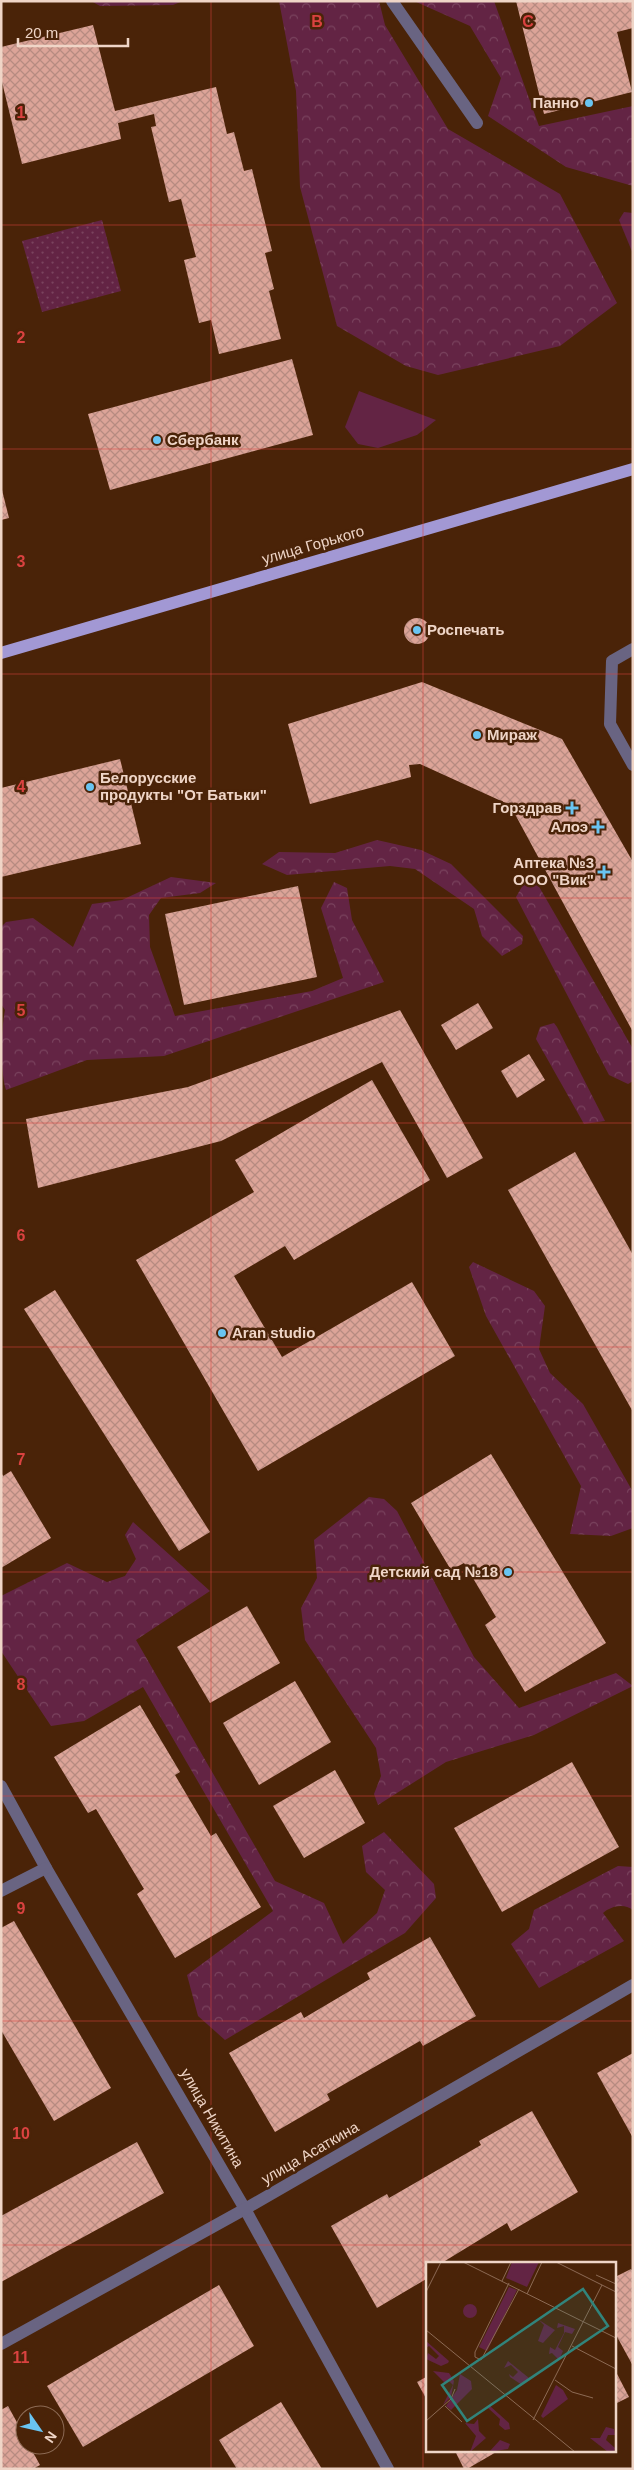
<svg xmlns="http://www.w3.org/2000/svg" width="634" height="2470" font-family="Helvetica,sans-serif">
<defs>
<pattern id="forest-crowns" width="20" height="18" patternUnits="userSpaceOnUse" patternTransform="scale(1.25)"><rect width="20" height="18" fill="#632444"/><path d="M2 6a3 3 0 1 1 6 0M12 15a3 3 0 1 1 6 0" fill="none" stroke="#7a435e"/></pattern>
<pattern id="park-dots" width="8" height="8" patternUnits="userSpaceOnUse" patternTransform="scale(1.25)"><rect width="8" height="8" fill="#632444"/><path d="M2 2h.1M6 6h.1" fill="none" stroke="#7a435e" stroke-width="1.8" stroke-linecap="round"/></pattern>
<pattern id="building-cross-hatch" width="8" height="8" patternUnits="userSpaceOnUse" patternTransform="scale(1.25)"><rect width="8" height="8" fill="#dca498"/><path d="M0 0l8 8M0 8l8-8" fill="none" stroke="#b78b81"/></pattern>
</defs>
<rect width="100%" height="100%" fill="#4a2308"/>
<g fill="#632444">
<path d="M624 212 633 213V254L619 220Z"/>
<path d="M359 391 436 420 417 435 378 448 358 444 345 427Z"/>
</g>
<g fill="url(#forest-crowns)">
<path d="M91 1H183L173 5 100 6Z"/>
<path d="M279 1H379L385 25 448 129 560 194 617 303 560 346 438 375 406 366 337 326 300 187 296 91Z"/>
<path d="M414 1H494L539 126 633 106V186L566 167 488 116 501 78 470 26Z"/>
<path d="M377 840 421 850 451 864 523 936 522 944 502 956 482 936 474 909 415 869 390 866 287 875 262 864 279 852 335 853Z"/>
<path d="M171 877 216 883 200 893 161 898 149 915 150 947 175 1016 312 991 343 978 321 908 334 882 347 888 352 920 384 982 164 1056 87 1060 6 1090C0 1071 1 1031 5 1010L1 1004V927L6 922 33 918 73 947 92 904 122 900Z"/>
<path d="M527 878H534L633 1049V1081L628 1084 609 1075 516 897Z"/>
<path d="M554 1023 557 1027 605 1121 584 1124 536 1039 540 1027Z"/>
<path d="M473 1262 534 1291 545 1306 539 1349 550 1373 583 1404 633 1492V1528L611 1536 570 1534 581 1486 486 1316 469 1267Z"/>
<path d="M369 1497 384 1499 397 1511 474 1657 519 1708 616 1673 633 1686 534 1735 446 1762 378 1805 374 1794 381 1776 376 1748 305 1640 301 1608 317 1578 314 1540Z"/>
<path d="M133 1522 210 1591 136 1640 275 1881 324 1903 343 1944 377 1913 385 1890 366 1872 362 1846 384 1832 434 1884 436 1898 405 1933 225 2040 198 2016 187 1975 273 1911 143 1687 84 1721 51 1726 1 1651V1596L67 1563 107 1582 125 1576 136 1559 125 1535Z"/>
<path d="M618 1866 633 1867V1910C624 1903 611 1906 603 1913L624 1941 539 1988 511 1944 529 1929 534 1910Z"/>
</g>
<path fill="url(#park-dots)" d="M102 220 121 291 42 312 22 241Z"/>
<g fill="url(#building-cross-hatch)">
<path d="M516 1H633V28L617 32 632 92 544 114Z"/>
<path d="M93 25 115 111 216 87 227 134 234 132 244 171 252 169 272 251 265 253 274 289 269 291 281 339 219 354 211 320 199 323 184 260 196 257 181 199 169 202 151 127 156 126 154 114 118 123 121 139 22 164 1 78V47Z"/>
<path d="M292 359 313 435 110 490 88 414Z"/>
<path d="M2 490 9 518 1 520V491Z"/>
<circle cx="417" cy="631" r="13"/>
<path d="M422 682 562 739 633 862V1032L510 805 420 764 409 765 411 777 310 804 288 724Z"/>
<path d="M120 759 141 844 1 877V788Z"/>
<path d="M298 886 317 977 184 1005 165 914Z"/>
<path d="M478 1003 493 1028 456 1050 441 1025Z"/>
<path d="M400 1010 483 1158 447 1178 382 1062 221 1141 38 1188 26 1119 188 1087Z"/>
<path d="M529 1054 545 1080 517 1098 501 1071Z"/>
<path d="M372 1080 430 1180 294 1260 285 1246 234 1276 282 1357 412 1282 455 1356 258 1471 136 1260 254 1192 235 1160Z"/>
<path d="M575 1152 633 1255V1412L508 1190Z"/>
<path d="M55 1290 210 1532 179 1551 24 1309Z"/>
<path d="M491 1454 606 1643 525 1692 485 1625 496 1617 464 1563 451 1570 411 1503Z"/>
<path d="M11 1471 51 1538 1 1568V1472L3 1476Z"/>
<path d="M247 1606 280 1663 210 1703 177 1647Z"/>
<path d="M295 1681 331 1742 259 1785 223 1723Z"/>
<path d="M140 1705 180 1772 175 1775 211 1836 216 1833 261 1907 175 1958 137 1894 144 1889 96 1809 88 1813 54 1757Z"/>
<path d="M572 1762 619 1847 502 1912 454 1828Z"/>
<path d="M335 1770 365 1823 304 1858 273 1806Z"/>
<path d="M14 1921 111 2088 54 2121 1 2030V1928Z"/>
<path d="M430 1937 476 2016 423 2046 420 2041 327 2094 330 2100 275 2132 229 2053 301 2012 304 2018 370 1979 367 1973Z"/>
<path d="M633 2053V2138L597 2073Z"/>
<path d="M532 2111 578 2192 511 2231 507 2223 440 2264H428V2278L377 2308 331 2226 387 2194 389 2198 481 2145 479 2141Z"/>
<path d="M137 2142 164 2193 1 2282V2216Z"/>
<path d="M631 2269 633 2272V2366L615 2333V2277Z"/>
<path d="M219 2285 254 2346 83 2447 47 2386Z"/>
<path d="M615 2370 629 2397 615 2404Z"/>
<path d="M428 2376V2402L417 2382Z"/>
<path d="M281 2402 322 2469H237L219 2440Z"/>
<path d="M8 2406 25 2437V2445H29L40 2465 33 2469H1V2410Z"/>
<path d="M455 2451H498L467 2469H464Z"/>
</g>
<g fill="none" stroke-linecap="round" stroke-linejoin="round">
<path stroke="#696482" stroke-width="12" d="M392 1 477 123"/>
<g stroke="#696482" stroke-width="12">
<path d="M633 649 612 661 610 724 633 765"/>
<path d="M1 1786 46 1868 245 2209 388 2469"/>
<path d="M1 1891 46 1868"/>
<path d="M1 2344 245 2209 633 1985"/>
</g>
<path stroke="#a298d4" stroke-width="12" d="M1 653 633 469"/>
</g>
<path fill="none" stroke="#da4240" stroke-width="1" stroke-opacity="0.55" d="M211 1V2469M423 1V2469M1 225H633M1 449H633M1 674H633M1 898H633M1 1123H633M1 1347H633M1 1572H633M1 1796H633M1 2021H633M1 2245H633"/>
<g fill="#69c4f1" stroke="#4a2308" stroke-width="2">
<circle cx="589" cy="103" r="5"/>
<circle cx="157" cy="440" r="5"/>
<circle cx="417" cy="630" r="5"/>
<circle cx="477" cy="735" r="5"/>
<circle cx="90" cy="787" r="5"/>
<path d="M569.5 800.5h5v5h5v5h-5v5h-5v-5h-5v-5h5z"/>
<path d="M595.5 819.5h5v5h5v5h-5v5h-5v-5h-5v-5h5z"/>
<path d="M601.5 864.5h5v5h5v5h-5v5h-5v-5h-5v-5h5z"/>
<circle cx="222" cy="1333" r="5"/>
<circle cx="508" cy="1572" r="5"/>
</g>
<g text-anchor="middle" stroke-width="5" stroke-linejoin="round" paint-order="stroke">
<g font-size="15" font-weight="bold" fill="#efd5c7" stroke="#4a2308" text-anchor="end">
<text x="579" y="108">Панно</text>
<text x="167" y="445" text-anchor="start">Сбербанк</text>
<text x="427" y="635" text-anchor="start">Роспечать</text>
<text x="487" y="740" text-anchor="start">Мираж</text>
<text x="100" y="783" text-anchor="start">Белорусские<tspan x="100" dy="17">продукты "От Батьки"</tspan></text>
<text x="562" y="813">Горздрав</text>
<text x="588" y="832">Алоэ</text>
<text x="594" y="868">Аптека №3<tspan x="594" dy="17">ООО "Вик"</tspan></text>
<text x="232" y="1338" text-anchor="start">Aran studio</text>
<text x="498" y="1577">Детский сад №18</text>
</g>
<g font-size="15" fill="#efd5c7" stroke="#4a2308">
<text transform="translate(313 545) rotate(-16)" y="5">улица Горького</text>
<text transform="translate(212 2118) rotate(60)" y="5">улица Никитина</text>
<text transform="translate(310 2153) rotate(-30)" y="5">улица Асаткина</text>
</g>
</g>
<g transform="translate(426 2262)">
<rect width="190" height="190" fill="#4a2308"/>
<path d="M0 79 23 99 22 101 15 104 0 97 2 91 10 97 13 94 3 84 0 86Z" fill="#632444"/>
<path d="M37 49a7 7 0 1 1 14 0a7 7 0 1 1-14 0ZM113 58 129 68 117 81 112 79 118 63ZM132 61 149 67 146 72 139 70 132 85 137 89 133 98 126 91 123 92 124 85 129 88 138 71V64L131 66ZM82 99 103 116 96 123 84 115 83 112 87 115 92 110 85 103 78 106ZM7 109 23 111 28 119 25 135 17 143 27 123 22 118 19 121ZM34 112 45 119 46 127 25 148 20 144 31 128ZM64 144 83 161 84 167 79 168 73 163 74 157 62 146ZM52 157 53 169 60 176 44 190 50 174 39 161 48 162ZM180 165 188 167 189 173H182L180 178 189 186 188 190H182L164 176H174ZM74 178 84 182 82 187 63 190Z" fill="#632444"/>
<path d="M86 0H113L101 25 80 16ZM83 25 91 28 61 89 53 85ZM130 123 137 128 142 137 117 156 115 154Z" fill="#632444"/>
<path fill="none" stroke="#8c6a54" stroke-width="1" d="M37 0 190 76M130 0 190 30M170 13 190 22M76 19 85 0M83 21 49 90V95L55 98 93 27M0 30 15 0M101 32 116 0M0 68 149 190M146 84 190 107M129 118 146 130 167 136M19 144 36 160M107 158 176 23M0 159 25 137 29 127"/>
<path fill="#31847b" fill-opacity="0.15" stroke="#31847b" stroke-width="2.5" d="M157 27 182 64 41 159 16 123Z"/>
<rect width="190" height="190" fill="none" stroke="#efd5c7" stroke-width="2.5"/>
</g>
<g font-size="16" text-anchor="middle" font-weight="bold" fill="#da4240" stroke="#4a2308" stroke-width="5" stroke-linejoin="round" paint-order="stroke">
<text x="317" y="27">B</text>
<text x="528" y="27">C</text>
<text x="21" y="118">1</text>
<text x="21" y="343">2</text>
<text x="21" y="567">3</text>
<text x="21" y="792">4</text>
<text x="21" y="1016">5</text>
<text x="21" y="1241">6</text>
<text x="21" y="1465">7</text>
<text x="21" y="1690">8</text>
<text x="21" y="1914">9</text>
<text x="21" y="2139">10</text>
<text x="21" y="2363">11</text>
</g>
<rect width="634" height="2470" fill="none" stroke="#efd5c7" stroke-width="5"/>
<g transform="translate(40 2430) rotate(124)"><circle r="24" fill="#4a2308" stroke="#8c6a54"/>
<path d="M0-4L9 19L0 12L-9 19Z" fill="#69c4f1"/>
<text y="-8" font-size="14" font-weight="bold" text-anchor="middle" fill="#efd5c7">N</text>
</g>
<path d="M18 38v8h110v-8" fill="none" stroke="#efd5c7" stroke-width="2.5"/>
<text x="25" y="38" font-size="15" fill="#efd5c7" stroke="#4a2308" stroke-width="4" paint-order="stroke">20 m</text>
</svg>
